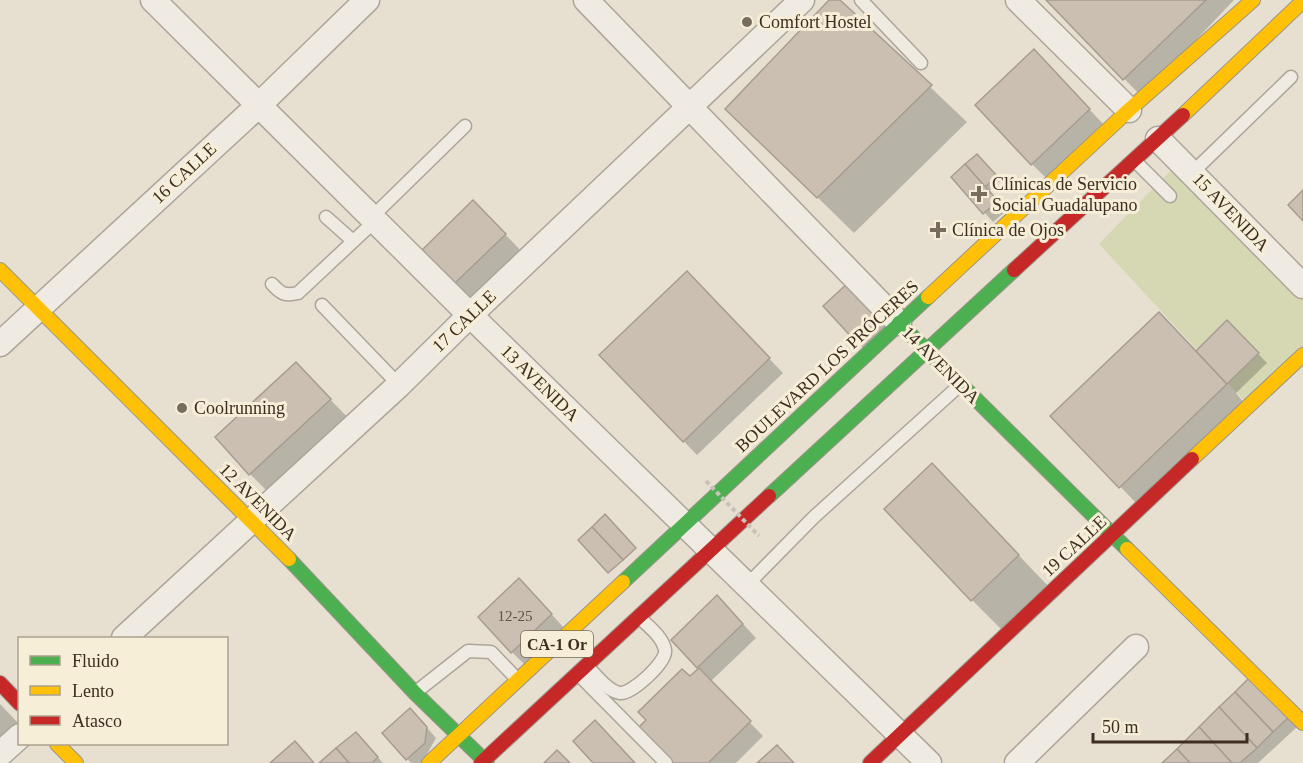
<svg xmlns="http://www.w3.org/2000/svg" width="1303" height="763" font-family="Georgia,serif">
<rect width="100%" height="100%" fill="#e7e0d1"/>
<path fill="#d6d7b3" d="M1180 161 1303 286V355L1249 406 1099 244 1086 257Z"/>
<g fill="#0003">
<path d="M831 0H838L967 122 854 233 764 145Z"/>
<path d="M1048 0H1234L1142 97Z"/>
<path d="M1052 70 1107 128 1050 182 1032 164Z"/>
<path d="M977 156 1000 181 989 191 1006 211 993 222 953 177Z"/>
<path d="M498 227 530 260 480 308 423 251Z"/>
<path d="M700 286 783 373 697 455 601 355Z"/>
<path d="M859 292 890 327 865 350 825 306Z"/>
<path d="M1227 322 1267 363 1236 393 1244 403 1138 505 1052 416 1196 352Z"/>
<path d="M296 364 355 425 275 499 250 474Z"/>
<path d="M963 497 1050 588 1004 632 972 600Z"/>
<path d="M533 594 565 629 526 666 512 652Z"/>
<path d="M731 611 756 638 710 682 763 736 736 763H674L690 679 700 669 673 640Z"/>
<path d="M1251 678 1298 726 1258 763H1164Z"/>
<path d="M0 704 20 725 0 751Z"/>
<path d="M419 719 436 738 422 763H411L384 733Z"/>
<path d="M365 743 383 763H321Z"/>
</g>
<g fill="#cbbfb2" stroke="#a89c90" stroke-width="1.5">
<path d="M829 0H840L932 85 817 198 725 109Z"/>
<path d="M1046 0H1206L1123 80Z"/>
<path d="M1034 49 1090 109 1031 165 975 105Z"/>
<path d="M977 154 997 176 985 187 965 164Z"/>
<path d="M965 164 998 201 983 214 951 177Z"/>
<path d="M1303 190V221L1288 205Z"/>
<path d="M473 200 506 234 454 284 421 251Z"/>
<path d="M687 271 770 358 683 442 599 355Z"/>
<path d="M850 281 882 317 855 341 823 306Z"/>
<path d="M1159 312 1227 384 1119 488 1050 416Z"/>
<path d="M1227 320 1259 353 1227 384 1196 351Z"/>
<path d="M296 362 331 399 249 475 215 437Z"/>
<path d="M932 463 1019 555 971 601 884 509Z"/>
<path d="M605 514 636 548 623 560 592 527Z"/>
<path d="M592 527 623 560 608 573 578 540Z"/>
<path d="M519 578 552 614 511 653 478 617Z"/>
<path d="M717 595 743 624 697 668 671 640Z"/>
<path d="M699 668 751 721 708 763H672L638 728 646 720 638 712 682 669 690 676Z"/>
<path d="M1251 676 1290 716 1273 732 1235 692Z"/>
<path d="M1235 692 1273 732 1257 748 1219 707Z"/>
<path d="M1219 707 1257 748 1240 763H1232L1199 727Z"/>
<path d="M410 708 427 727 425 743 406 760 382 733Z"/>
<path d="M595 720 635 763H593L573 741Z"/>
<path d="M1199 727 1232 763H1190L1177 749Z"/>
<path d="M356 732 378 757 372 763H349L336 748Z"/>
<path d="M295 741 314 763H270Z"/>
<path d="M777 745 794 763H757Z"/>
<path d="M336 748 349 763H319Z"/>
<path d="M1177 749 1190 763H1162Z"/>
<path d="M557 750 570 763H544Z"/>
</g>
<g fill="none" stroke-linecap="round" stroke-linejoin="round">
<g stroke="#ada599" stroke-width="15">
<g id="lane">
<path d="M861 0 921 63"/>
<path d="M1135 161 1170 196"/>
<path d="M1193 172 1291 77"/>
<path d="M373 216 465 126"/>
<path d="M326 217 353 241"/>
<path d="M272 284C281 294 285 296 298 293L376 220"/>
<path d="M322 305 399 385"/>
<path d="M747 585 814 517 960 385"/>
<path d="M588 667C596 675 608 692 620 693 632 694 667 662 665 650 663 637 648 626 639 617"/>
<path d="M579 675 666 763"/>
<path d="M416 692 468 651 491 652 516 678"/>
</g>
</g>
<g stroke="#ada599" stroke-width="27">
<g id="street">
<path d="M153 0 470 315 929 763"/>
<path d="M586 0 899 323"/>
<path d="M1018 0 1129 110"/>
<path d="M1158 139 1303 286"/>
<path d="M0 344 260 104 367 0"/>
<path d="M124 638 399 385 470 315 802 0"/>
<path d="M0 754 20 736"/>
<path d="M1017 763 1136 647"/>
</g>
</g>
<g stroke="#9c958a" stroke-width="16">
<g id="fast">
<path d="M899 323 1127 549"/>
<path d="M769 496 1014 270"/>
<path d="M289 559 415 693 487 763"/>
<path d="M623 582 928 297"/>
</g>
</g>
<g stroke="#9c958a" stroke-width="16">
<g id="slow">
<path d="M1183 115 1303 1"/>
<path d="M0 270 289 559"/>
<path d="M928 297 1129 110 1253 0"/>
<path d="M1192 459 1303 355"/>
<path d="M1127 549 1303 723"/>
<path d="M57 744 76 763"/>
<path d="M429 763 623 582"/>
</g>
</g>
<g stroke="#9c958a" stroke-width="16">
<g id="jam">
<path d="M1014 270 1183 115"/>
<path d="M0 683 20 704"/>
<path d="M481 763 769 496"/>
<path d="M870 763 1192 459"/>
</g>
</g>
<use href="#lane" stroke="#efebe3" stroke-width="12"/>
<use href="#street" stroke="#efebe3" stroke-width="24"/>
<use href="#fast" stroke="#4caf50" stroke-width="14"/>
<use href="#slow" stroke="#ffc107" stroke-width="14"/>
<use href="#jam" stroke="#c62828" stroke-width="14"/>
<path stroke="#c8c2b9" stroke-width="4" stroke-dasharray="4.5 3" stroke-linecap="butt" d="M706 481 759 536"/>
</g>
<g fill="#786c5e" stroke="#f7eed8" stroke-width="2">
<circle cx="747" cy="22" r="6"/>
<path d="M976 185h6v6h6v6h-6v6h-6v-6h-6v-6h6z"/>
<path d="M935 221h6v6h6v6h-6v6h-6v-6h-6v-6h6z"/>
<circle cx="182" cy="408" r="6"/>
</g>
<g text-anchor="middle" stroke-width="6" stroke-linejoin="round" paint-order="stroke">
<g font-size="15" fill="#605244">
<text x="515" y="621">12-25</text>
</g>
<rect fill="#f7eed8" stroke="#756857" stroke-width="1.5" x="521" y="631" width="72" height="26" rx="4.5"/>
<g font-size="16" font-weight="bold" fill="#3d2e20">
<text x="557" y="650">CA-1 Or</text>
</g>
<g font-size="18" fill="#3d2e20" stroke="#f7eed8" text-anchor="start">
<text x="759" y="28">Comfort Hostel</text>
<text x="992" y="190">Clínicas de Servicio<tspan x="992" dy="21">Social Guadalupano</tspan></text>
<text x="952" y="236">Clínica de Ojos</text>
<text x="194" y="414">Coolrunning</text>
</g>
<g font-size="18" fill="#3d2e20" stroke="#f7eed8">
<text transform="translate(184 173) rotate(-43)" y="6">16 CALLE</text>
<text transform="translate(1231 212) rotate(46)" y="6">15 AVENIDA</text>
<text transform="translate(464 321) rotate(-44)" y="6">17 CALLE</text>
<text transform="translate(941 365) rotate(45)" y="6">14 AVENIDA</text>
<text transform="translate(827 366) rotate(-43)" y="6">BOULEVARD LOS PRÓCERES</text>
<text transform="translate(540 383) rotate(44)" y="6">13 AVENIDA</text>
<text transform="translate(258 502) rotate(45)" y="6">12 AVENIDA</text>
<text transform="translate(1074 546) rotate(-43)" y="6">19 CALLE</text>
</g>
</g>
<rect x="18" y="637" width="210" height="108" fill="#f7eed8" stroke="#ada18e" stroke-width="1.5"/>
<rect x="30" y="656" width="30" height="9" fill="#4caf50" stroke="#ada18e" stroke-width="1.5"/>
<text x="72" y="667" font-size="18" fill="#3d2e20">Fluido</text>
<rect x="30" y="686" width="30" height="9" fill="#ffc107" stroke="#ada18e" stroke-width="1.5"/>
<text x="72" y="697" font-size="18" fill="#3d2e20">Lento</text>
<rect x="30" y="716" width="30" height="9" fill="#c62828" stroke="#ada18e" stroke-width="1.5"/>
<text x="72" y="727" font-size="18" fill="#3d2e20">Atasco</text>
<path d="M1093 733v9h154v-9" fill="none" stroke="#3d2e20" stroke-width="3"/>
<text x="1102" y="733" font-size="18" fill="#3d2e20" stroke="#f7eed8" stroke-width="4.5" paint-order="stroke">50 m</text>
</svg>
